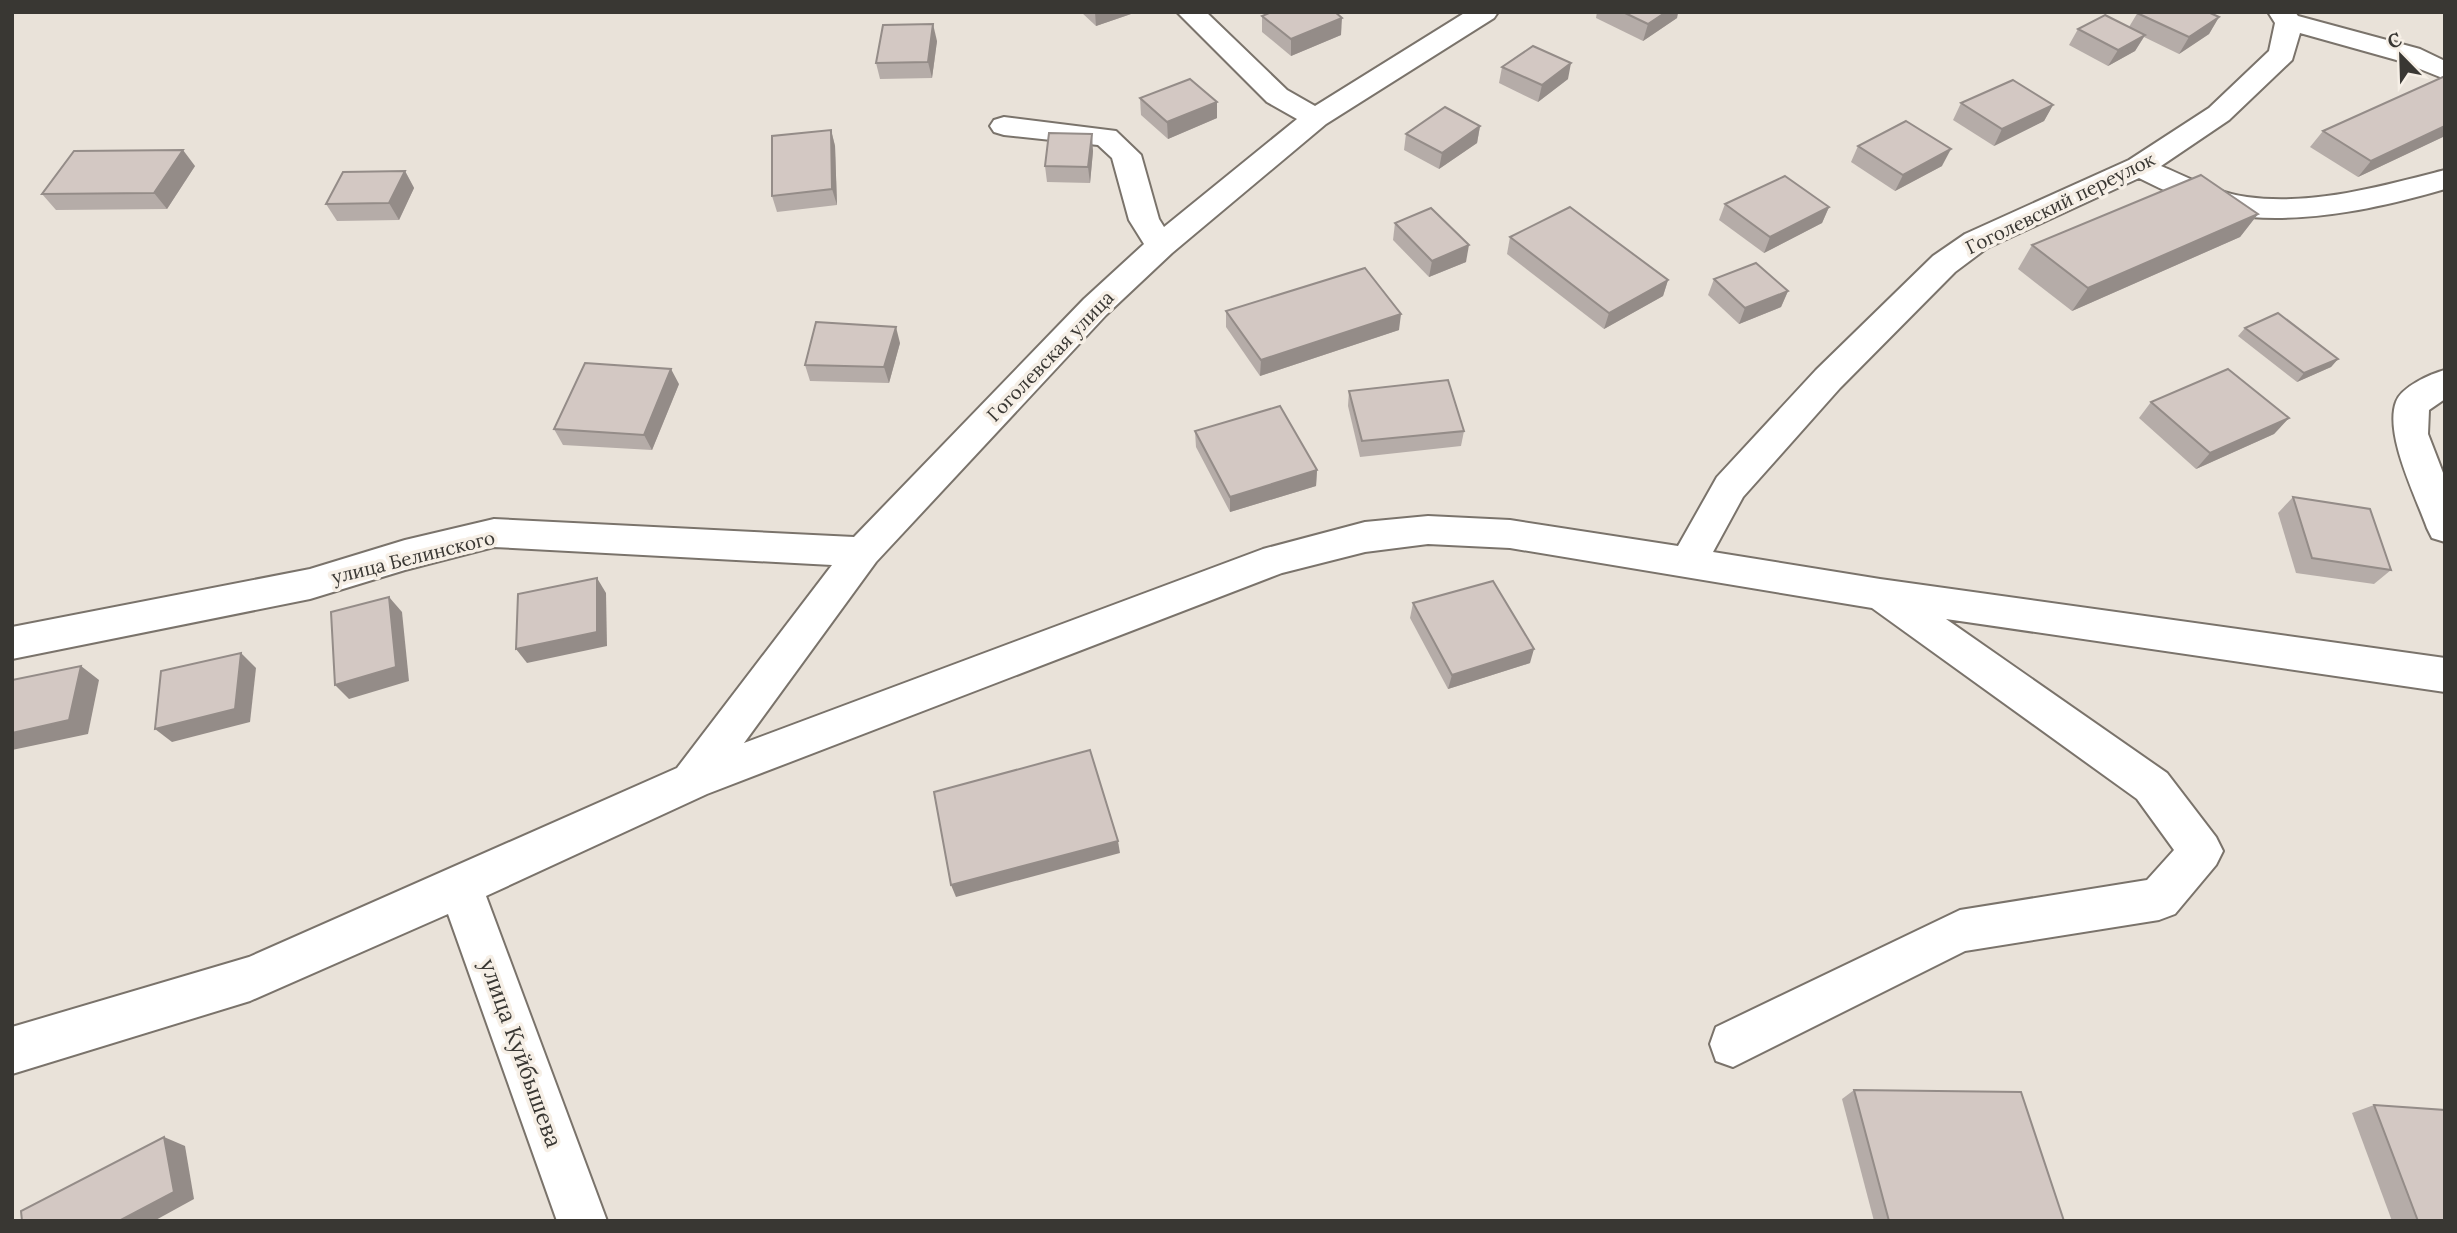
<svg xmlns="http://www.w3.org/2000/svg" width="2457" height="1233" font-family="Lora,serif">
<rect width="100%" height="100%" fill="#e9e2d9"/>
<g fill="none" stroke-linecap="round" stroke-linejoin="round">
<g stroke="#7a736b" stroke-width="4">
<g id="minor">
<path d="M1177 12H1206L1287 90 1315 106 1466 12H1498L1494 18 1326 124 1172 253 1106 315 876 562 744 743 1263 549 1365 522 1428 516 1510 520 1678 546 1717 477 1816 370 1933 256 1965 234 2129 160 2209 108 2269 51 2275 23 2268 12H2295L2298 16 2420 49 2445 61V79L2400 61 2300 33 2292 60 2229 120 2161 166C2189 178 2217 193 2247 197 2313 206 2382 186 2445 170V189C2383 207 2315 222 2250 217 2211 214 2174 195 2139 178L1987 248 1955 272 1840 388 1743 497 1713 552 1880 579 2445 658V692L1946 619 2167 773 2216 837 2223 851 2216 865 2175 914 2159 920 1965 951 1733 1067 1716 1061 1710 1044 1716 1027 1960 910 2147 880 2174 850 2137 799 1872 608 1510 548 1428 544 1365 552 1282 573 707 794 486 896 607 1221H557L448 914 250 1001 12 1074V1027L249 957 677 768 832 565 494 547 405 570 310 599 12 659V627L310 569 405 540 494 519 854 537 1084 299 1144 244 1129 220 1112 158 1098 145 1004 135 994 132 990 126 994 120 1004 117 1116 131 1141 155 1159 219 1164 227 1297 119 1267 102Z"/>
<path d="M2445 370V399L2429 410 2428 434 2445 478V542L2432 538 2427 528C2416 497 2384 434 2396 402 2401 387 2430 374 2445 370Z"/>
</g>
</g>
<use href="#minor" fill="#fff" fill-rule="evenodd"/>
</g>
<g fill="#b5aca8">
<path d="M1081 12H1131V14L1096 26Z"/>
<path d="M1597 12H1678L1677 18 1643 41 1596 18Z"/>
<path d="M2138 12 2219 17 2209 34 2179 54 2144 37 2135 51 2108 66 2069 45 2078 29 2129 27Z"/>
<path d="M1262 16 1341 35 1291 56 1262 32Z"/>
<path d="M937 41 932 78 880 79 876 63Z"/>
<path d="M1502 67 1568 79 1538 102 1499 83Z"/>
<path d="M2445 76V136L2358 177 2310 147 2323 131Z"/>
<path d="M1140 98 1217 118 1168 139 1141 115Z"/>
<path d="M1961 103 2053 105 2044 121 1994 146 1953 120Z"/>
<path d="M1480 126 1477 143 1439 169 1404 150 1406 134Z"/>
<path d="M831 130 835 146 837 205 777 212 772 196Z"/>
<path d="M1858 146 1942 166 1895 191 1851 162Z"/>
<path d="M1093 151 1090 183 1047 182 1045 166Z"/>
<path d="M195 166 167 209 56 210 42 194Z"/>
<path d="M405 171 414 188 399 220 337 221 326 204Z"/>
<path d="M1725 204 1829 207 1822 223 1764 253 1719 220Z"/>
<path d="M2258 214 2240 237 2072 311 2018 269 2032 245Z"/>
<path d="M1395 223 1466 262 1429 277 1393 240Z"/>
<path d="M1510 237 1668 280 1663 296 1604 329 1507 254Z"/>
<path d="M1714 279 1788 291 1781 307 1739 324 1708 295Z"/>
<path d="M1226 311 1399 330 1260 376 1226 327Z"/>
<path d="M2245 328 2338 359 2331 367 2297 382 2238 336Z"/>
<path d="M900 343 889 383 810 381 805 365Z"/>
<path d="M679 384 652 450 563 445 554 429Z"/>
<path d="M1349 391 1464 431 1461 446 1360 457 1348 406Z"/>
<path d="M2151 402 2289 418 2274 434 2196 469 2139 418Z"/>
<path d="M1195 431 1317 470 1316 486 1230 512 1196 447Z"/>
<path d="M2293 497 2391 570 2374 584 2296 573 2278 513Z"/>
<path d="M1413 603 1530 663 1448 689 1410 618Z"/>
<path d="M1854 1090 2064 1221H1874L1842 1099Z"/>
<path d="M2374 1105 2445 1221H2392L2352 1113Z"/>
</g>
<g fill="#948c88">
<path d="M1095 12H1131V14L1096 26Z"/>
<path d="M1666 12H1678L1677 18 1643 41 1648 24Z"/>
<path d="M2219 17 2209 34 2179 54 2189 37Z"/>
<path d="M1342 18 1341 35 1291 56V39Z"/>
<path d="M933 24 937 41 932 78 928 62Z"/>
<path d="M2145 35 2135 51 2108 66 2118 50Z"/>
<path d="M1571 63 1568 79 1538 102 1542 85Z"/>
<path d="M1217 102V118L1168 139 1167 122Z"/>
<path d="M2053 105 2044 121 1994 146 2002 129Z"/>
<path d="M1480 126 1477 143 1439 169 1442 153Z"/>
<path d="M2445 126V136L2358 177 2371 161Z"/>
<path d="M831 130 835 146 837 205 832 189Z"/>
<path d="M1092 134 1093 151 1090 183 1088 167Z"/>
<path d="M1951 149 1942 166 1895 191 1903 175Z"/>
<path d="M183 150 195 166 167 209 154 193Z"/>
<path d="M405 171 414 188 399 220 389 203Z"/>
<path d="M1829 207 1822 223 1764 253 1770 237Z"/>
<path d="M2258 214 2240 237 2072 311 2088 288Z"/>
<path d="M1469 245 1466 262 1429 277 1432 261Z"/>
<path d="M1668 280 1663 296 1604 329 1609 313Z"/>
<path d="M1788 291 1781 307 1739 324 1745 308Z"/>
<path d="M1401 314 1399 330 1260 376 1261 360Z"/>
<path d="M896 327 900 343 889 383 884 367Z"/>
<path d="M2338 359 2331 367 2297 382 2304 373Z"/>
<path d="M671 369 679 384 652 450 644 435Z"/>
<path d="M2289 418 2274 434 2196 469 2210 453Z"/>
<path d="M1317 470 1316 486 1230 512V497Z"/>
<path d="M597 578 606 593 607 646 527 663 516 649Z"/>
<path d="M389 597 402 612 409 681 349 699 335 685Z"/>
<path d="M1534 649 1530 663 1448 689 1452 675Z"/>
<path d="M241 653 256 668 250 722 172 742 155 729Z"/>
<path d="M81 666 99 680 88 734 12 750V733Z"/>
<path d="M1118 841 1120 853 956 897 951 885Z"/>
<path d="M164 1137 185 1146 194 1199 154 1221H119Z"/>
</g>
<g fill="#d3c8c3" stroke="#948c88" stroke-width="2">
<path d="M1272 12H1335L1342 18 1291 39 1262 16Z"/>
<path d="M1623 12H1666L1648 24Z"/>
<path d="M2208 12 2219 17 2189 37 2137 13Z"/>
<path d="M2105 15 2145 35 2118 50 2078 29Z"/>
<path d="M933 24 928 62 876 63 883 25Z"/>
<path d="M1533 46 1571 63 1542 85 1502 67Z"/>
<path d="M2445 76V126L2371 161 2323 131Z"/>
<path d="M1190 79 1217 102 1167 122 1140 98Z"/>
<path d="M2013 80 2053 105 2002 129 1961 103Z"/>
<path d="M1445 107 1480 126 1442 153 1406 134Z"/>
<path d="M1906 121 1951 149 1903 175 1858 146Z"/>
<path d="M831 130 832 189 772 196V136Z"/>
<path d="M1049 133 1092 134 1088 167 1045 166Z"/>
<path d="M183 150 154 193 42 194 74 151Z"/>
<path d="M405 171 389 203 326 204 343 172Z"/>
<path d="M2201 175 2258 214 2088 288 2032 245Z"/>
<path d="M1785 176 1829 207 1770 237 1725 204Z"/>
<path d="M1570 207 1668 280 1609 313 1510 237Z"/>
<path d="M1431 208 1469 245 1432 261 1395 223Z"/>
<path d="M1756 263 1788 291 1745 308 1714 279Z"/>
<path d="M1365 268 1401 314 1261 360 1226 311Z"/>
<path d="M2278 313 2338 359 2304 373 2245 328Z"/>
<path d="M816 322 896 327 884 367 805 365Z"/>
<path d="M585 363 671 369 644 435 554 429Z"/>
<path d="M2228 369 2289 418 2210 453 2151 402Z"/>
<path d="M1448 380 1464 431 1362 441 1349 391Z"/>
<path d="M1280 406 1317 470 1230 497 1195 431Z"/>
<path d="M2293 497 2370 509 2391 570 2312 558Z"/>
<path d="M597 578V632L516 649 518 594Z"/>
<path d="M1493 581 1534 649 1452 675 1413 603Z"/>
<path d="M389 597 396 667 335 685 331 612Z"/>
<path d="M241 653 235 709 155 729 161 671Z"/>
<path d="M81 666 69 720 12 733V680Z"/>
<path d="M1090 750 1118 841 951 885 934 792Z"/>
<path d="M1854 1090 2021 1092 2064 1221H1889Z"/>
<path d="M2374 1105 2445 1110V1221H2418Z"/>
<path d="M164 1137 174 1192 119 1221H22L21 1211Z"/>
</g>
<g text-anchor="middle" stroke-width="7" stroke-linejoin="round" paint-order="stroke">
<g font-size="19" fill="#393733" stroke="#f6efe6">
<text transform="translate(2060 203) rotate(-26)" y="7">Гоголевский переулок</text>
<text transform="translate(1050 356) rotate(-46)" y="7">Гоголевская улица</text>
<text transform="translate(413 557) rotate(-14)" y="7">улица Белинского</text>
</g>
<g font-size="23" fill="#393733" stroke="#f6efe6">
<text transform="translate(521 1053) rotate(70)" y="8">улица Куйбышева</text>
</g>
</g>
<rect width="2457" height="1233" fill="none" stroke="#393733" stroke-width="28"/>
<g transform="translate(2401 56) rotate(337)" stroke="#f6efe6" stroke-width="5" paint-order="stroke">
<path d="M0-5L12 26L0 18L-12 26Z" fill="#393733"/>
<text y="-10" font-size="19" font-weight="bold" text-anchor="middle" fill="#393733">С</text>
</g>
</svg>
